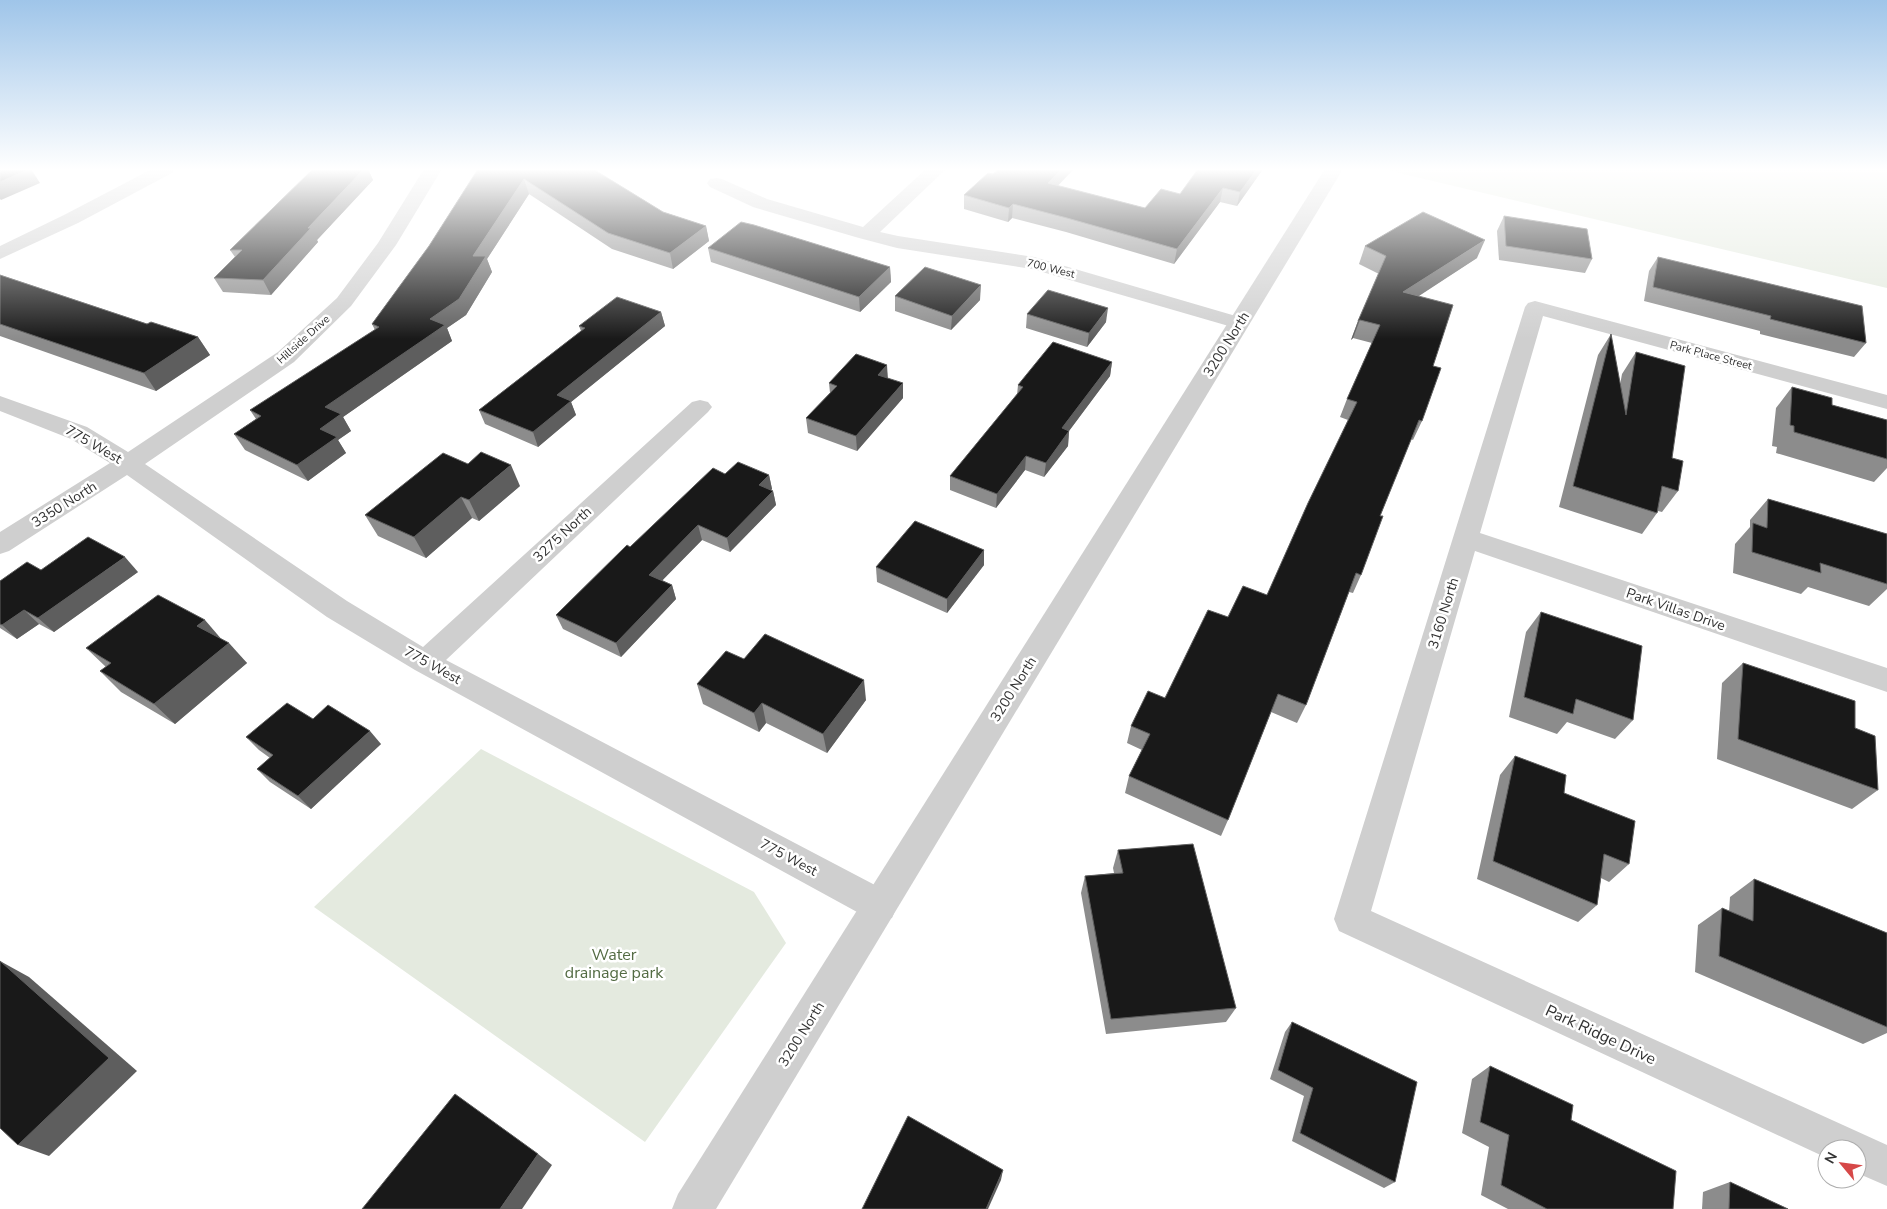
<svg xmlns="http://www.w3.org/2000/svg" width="1887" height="1209" font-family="'Nunito Sans',sans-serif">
<rect width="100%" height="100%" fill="#fff"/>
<g fill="#e4eadf">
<path d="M1382 169H1887V288Z"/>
<path d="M481 749 754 892 786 943 645 1142 314 907Z"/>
</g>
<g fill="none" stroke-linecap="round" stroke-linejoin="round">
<g fill="#cfcfcf" fill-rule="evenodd">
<path d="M152 169H175L172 173 78 223 0 259V246L64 215Z"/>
<path d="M424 169H442L396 245 351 306 294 362 145 464 347 601 423 647 692 402 700 400 708 402 712 407 708 412 446 660 892 894 897 906 892 918 880 922 868 918 415 670 327 617 127 475 9 551 0 554V532L110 463 71 439 0 411V396L87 427 128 452 278 352 337 298 378 243Z"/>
<path d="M926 169H946L880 232 898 236 1034 257 1246 319 1250 323 1246 327 1239 329 1032 269 897 248 859 238 753 207 710 187 707 183 710 179 716 178 722 179 767 199 863 227Z"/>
<path d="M1535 301 1887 395V409L1543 316 1480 533 1887 668V692L1475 551 1371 911 1887 1145V1186L1857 1173V1149H1827V1158L1339 931 1334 919 1525 307 1528 303Z"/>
</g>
<path fill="#cfcfcf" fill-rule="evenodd" d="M1325 169H1343L716 1209H672L678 1194Z"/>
</g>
<g fill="#8c8c8c">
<path d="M313 169H368L373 180 317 240 318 242 271 295 223 292 214 278 235 257 230 250Z"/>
<path d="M478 169H593L663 212 706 226 709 241 673 269 612 249 529 194 487 259 492 272 466 315 447 328 452 341 343 417 351 431 338 440 346 453 308 481 245 450 234 434 256 419 250 410 375 330 372 324 429 246Z"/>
<path d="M1263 169 1237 206 1220 202 1174 264 1066 232 1012 218 1008 222 964 209V195L993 174 1058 186 1145 208 1180 194Z"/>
<path d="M1504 216 1592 259 1585 273 1499 260 1497 231Z"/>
<path d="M1365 246 1477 258 1418 296 1433 366 1422 421 1413 440 1411 439 1380 516 1361 575 1353 593 1349 592 1306 705 1297 723 1271 712 1228 820 1221 836 1125 793 1129 776 1142 750 1127 743 1131 726 1165 698 1228 617 1267 595 1348 420 1340 417 1347 399 1372 343 1353 338 1351 340 1358 321 1379 274 1359 264Z"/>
<path d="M708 248 890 267 891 282 860 312 711 262Z"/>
<path d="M1658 257 1866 343 1854 357 1760 334V331L1644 301 1649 271Z"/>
<path d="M0 275 147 324 198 337 210 355 156 391 0 336Z"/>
<path d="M895 296 980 300 951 330 895 311Z"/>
<path d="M661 312 665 326 571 402 576 415 538 447 485 424 479 410 581 331 579 326Z"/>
<path d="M1027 314 1106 322 1087 347 1026 328Z"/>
<path d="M1611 334 1620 385 1622 374 1636 352 1672 458 1678 491 1662 512 1658 511 1657 513 1642 534 1559 507 1598 355Z"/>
<path d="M1112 362 1110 376 1069 431 1068 446 1044 477 1025 470 996 508 950 490V476L1017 395 1018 385Z"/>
<path d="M888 378 903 398 857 451 808 433 806 418 830 393 829 383Z"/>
<path d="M1792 387 1832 405 1887 420V468L1874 482 1776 453 1777 447 1772 446 1776 408Z"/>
<path d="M769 475 772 489 771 490 773 491 776 505 730 552 702 540 662 580 672 585 676 599 621 657 563 629 556 615 630 547Z"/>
<path d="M520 486 479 521 472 518 426 558 378 536 365 515Z"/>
<path d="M1768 499 1887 534V589L1869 606 1808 587 1801 594 1733 573 1735 544 1750 527V520Z"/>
<path d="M984 550V565L947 613 877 582 876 567Z"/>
<path d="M41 570 138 572 54 632 39 624 17 639 0 628V581Z"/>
<path d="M1541 612 1633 720 1615 739 1567 722 1557 734 1509 717 1526 632Z"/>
<path d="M221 639 247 663 175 724 121 692 100 671 106 667 86 648Z"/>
<path d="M744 659 866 700 827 753 766 723 759 732 703 704 697 684Z"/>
<path d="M1743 663 1855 728 1878 790 1852 809 1717 759 1722 683Z"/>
<path d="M313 719 381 744 311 809 270 782 257 769 270 758 259 750 246 737Z"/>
<path d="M1515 756 1564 793 1629 864 1609 882 1601 878 1597 905 1578 922 1477 879 1500 775Z"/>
<path d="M1118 850 1236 1008 1226 1022 1106 1034 1081 893 1085 876 1114 873 1113 868Z"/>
<path d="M1754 879 1887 933V1033L1863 1044 1695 972 1698 925 1722 908 1729 912 1730 897Z"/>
<path d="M1292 1022 1395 1182 1384 1188 1292 1141 1304 1096 1270 1079 1285 1032Z"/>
<path d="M1490 1066 1571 1120 1673 1209H1508L1481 1195 1489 1147 1462 1133 1472 1079Z"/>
<path d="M1730 1182 1788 1209H1702L1703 1192Z"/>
</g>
<g fill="#5e5e5e">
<path d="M30 169H31L40 183 1 200 0 199V182Z"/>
<path d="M364 169H368L373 180 317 240 318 242 271 295 263 280 308 228Z"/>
<path d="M1062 169H1074L1047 197 1048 183Z"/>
<path d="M1257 169H1263L1237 206 1240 192Z"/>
<path d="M524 179 529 194 487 259 492 272 466 315 447 328 452 341 343 417 351 431 338 440 346 453 308 481 297 465 320 429 325 407 430 319 473 256Z"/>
<path d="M1223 188 1220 202 1174 264 1177 249Z"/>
<path d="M1013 204 1012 218 1008 222 1009 208Z"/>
<path d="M706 226 709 241 673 269 670 253Z"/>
<path d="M1485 240 1477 258 1396 311 1403 292Z"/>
<path d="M890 267 891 282 860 312 859 297Z"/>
<path d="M981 285 980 300 951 330 952 316Z"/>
<path d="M1108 308 1106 322 1087 347 1089 333Z"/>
<path d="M661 312 665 326 571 402 576 415 538 447 533 432 557 395Z"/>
<path d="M1360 320 1353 338 1351 340 1358 321Z"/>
<path d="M198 337 210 355 156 391 144 373Z"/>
<path d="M1112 362 1110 376 1060 443 1062 428Z"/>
<path d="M887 365 888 380 878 375Z"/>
<path d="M903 383V398L857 451 856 436Z"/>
<path d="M1069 431 1068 446 1044 477 1046 463Z"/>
<path d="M1026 456 1025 470 996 508 997 494Z"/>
<path d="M511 465 520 486 479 521 469 500Z"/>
<path d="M769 475 772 489 762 499 759 485Z"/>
<path d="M773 491 776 505 730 552 727 538Z"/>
<path d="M461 497 472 518 426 558 414 537Z"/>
<path d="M698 525 702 540 654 589 649 575Z"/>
<path d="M984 550V565L947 613V599Z"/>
<path d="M125 557 138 572 54 632 38 618Z"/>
<path d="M672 585 676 599 621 657 616 643Z"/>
<path d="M24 610 39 624 17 639 2 625Z"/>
<path d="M205 620 223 641 197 626Z"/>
<path d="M229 643 247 663 175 724 154 704Z"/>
<path d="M864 680 866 700 827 753 823 734Z"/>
<path d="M762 703 766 723 759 732 754 713Z"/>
<path d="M370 731 381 744 311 809 298 796Z"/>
<path d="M0 961 29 977 137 1071 49 1156 18 1145Z"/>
<path d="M538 1154 552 1165 522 1209H500Z"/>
<path d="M1003 1170 1001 1180 988 1209H986Z"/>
</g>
<g fill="#191919" stroke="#5e5e5e">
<path d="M0 169H30L0 182Z"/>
<path d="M313 169H364L308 228H311L263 280 214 278 242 250H230Z"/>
<path d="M478 169H593L663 212 706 226 670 253 608 233 524 179 473 256H486L459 299 430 319 445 325 325 407 341 414 320 429 337 437 297 465 234 434 261 416 250 410 379 327 372 324 429 246Z"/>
<path d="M999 169H1062L1048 183 1145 208 1161 189 1180 194 1198 169H1257L1240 192 1223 188 1177 249 1067 218 1013 204 1009 208 964 195 988 173 993 174Z"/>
<path d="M1423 212 1485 240 1403 292 1453 305 1433 366 1441 368 1422 421 1419 420 1380 516H1383L1361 575 1356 573 1306 705 1278 694 1228 820 1129 776 1150 734 1131 726 1148 691 1165 698 1208 610 1228 617 1243 586 1267 595 1308 503 1357 402 1347 399 1380 325 1360 320 1358 321 1386 256 1365 246Z"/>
<path d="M1504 216 1587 229 1592 259 1506 246Z"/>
<path d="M741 222 754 225 890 267 859 297 708 248Z"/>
<path d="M1658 257 1862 306 1866 343 1770 319 1771 316 1653 287Z"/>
<path d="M925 267 981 285 952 316 895 296Z"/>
<path d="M0 275 147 324 151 322 198 337 144 373 0 324Z"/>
<path d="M1048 290 1108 308 1089 333 1027 314Z"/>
<path d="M617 297 661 312 557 395 571 401 533 432 479 410 585 328 579 326Z"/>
<path d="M1611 334 1626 415 1636 352 1685 366 1672 458 1683 461 1678 491 1662 486 1657 513 1573 486Z"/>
<path d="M1053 342 1112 362 1062 428 1069 431 1046 463 1026 456 997 494 950 476 1023 387 1018 385Z"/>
<path d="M856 354 887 365 878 375 903 383 856 436 806 418 837 386 829 383Z"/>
<path d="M1792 387 1832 398V405L1887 420V459L1794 432V426L1790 425Z"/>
<path d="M481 452 511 465 469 500 461 497 414 537 365 515 443 453 468 464Z"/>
<path d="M738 462 769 475 759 485 773 491 727 538 698 525 649 575 672 585 616 643 556 615 627 545 630 547 713 468 725 474Z"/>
<path d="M1768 499 1887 534V584L1820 563 1821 573 1752 552 1753 523 1767 528Z"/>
<path d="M915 521 984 550 947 599 876 567Z"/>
<path d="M88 537 125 557 38 618 24 610 2 625 0 624V581L27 562 41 570Z"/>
<path d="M158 595 205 620 197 626 229 643 154 704 100 671 111 663 86 648Z"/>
<path d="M1541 612 1642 646 1633 720 1576 699 1573 714 1524 697Z"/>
<path d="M765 634 864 680 823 734 762 703 754 713 697 684 726 651 744 659Z"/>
<path d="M1743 663 1855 701V728L1875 736 1878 790 1738 739Z"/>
<path d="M287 703 313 719 328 705 370 731 298 796 257 769 273 755 246 737Z"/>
<path d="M1515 756 1566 775 1564 793 1635 821 1629 864 1604 854 1597 905 1493 861Z"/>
<path d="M1193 844 1236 1008 1111 1019 1085 876 1123 873 1118 850Z"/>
<path d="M1754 879 1887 933V1027L1719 956 1722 908 1753 921Z"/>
<path d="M0 961 109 1058 18 1145 0 1128Z"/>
<path d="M1292 1022 1417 1082 1395 1182 1300 1133 1313 1088 1278 1070Z"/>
<path d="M1490 1066 1573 1105 1571 1120 1676 1171 1673 1209H1547L1501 1185 1509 1135 1480 1122Z"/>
<path d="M455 1094 538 1154 500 1209H362Z"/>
<path d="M908 1116 1003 1170 986 1209H862Z"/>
<path d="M1730 1182 1788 1209H1729Z"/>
</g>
<linearGradient id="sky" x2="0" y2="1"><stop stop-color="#9fc5e9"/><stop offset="0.5" stop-color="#fff"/><stop offset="1" stop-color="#fff" stop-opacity="0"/></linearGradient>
<rect width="1887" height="339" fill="url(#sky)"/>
<g text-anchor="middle" stroke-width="5" stroke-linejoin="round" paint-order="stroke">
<g font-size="11" fill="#323232" stroke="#fff">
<text transform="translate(1051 268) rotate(14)" y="4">700 West</text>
<text transform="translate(303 339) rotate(-42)" y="4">Hillside Drive</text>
<text transform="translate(1711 355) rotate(15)" y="4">Park Place Street</text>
</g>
<g font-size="14" fill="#323232" stroke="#fff">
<text transform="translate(1226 344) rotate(-58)" y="5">3200 North</text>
<text transform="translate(94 444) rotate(30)" y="5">775 West</text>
<text transform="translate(64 504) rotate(-32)" y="5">3350 North</text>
<text transform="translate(562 534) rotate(-43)" y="5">3275 North</text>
<text transform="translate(1676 609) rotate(19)" y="5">Park Villas Drive</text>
<text transform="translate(1443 613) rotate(-73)" y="5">3160 North</text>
<text transform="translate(433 665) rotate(29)" y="5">775 West</text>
<text transform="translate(1013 689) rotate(-58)" y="5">3200 North</text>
<text transform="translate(789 857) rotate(28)" y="5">775 West</text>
<text transform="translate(801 1034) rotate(-58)" y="5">3200 North</text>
</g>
<g font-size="16" fill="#536b43" stroke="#fff">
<text x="614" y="960">Water<tspan x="614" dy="18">drainage park</tspan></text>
</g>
<g font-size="16" fill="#323232" stroke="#fff">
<text transform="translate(1601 1034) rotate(25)" y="6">Park Ridge Drive</text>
</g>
</g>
<g transform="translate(1842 1164) rotate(299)"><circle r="24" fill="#ffffff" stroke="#adadad"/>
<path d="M0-4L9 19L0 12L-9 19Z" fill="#d64848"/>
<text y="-8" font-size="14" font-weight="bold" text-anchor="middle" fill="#323232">N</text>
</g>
</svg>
